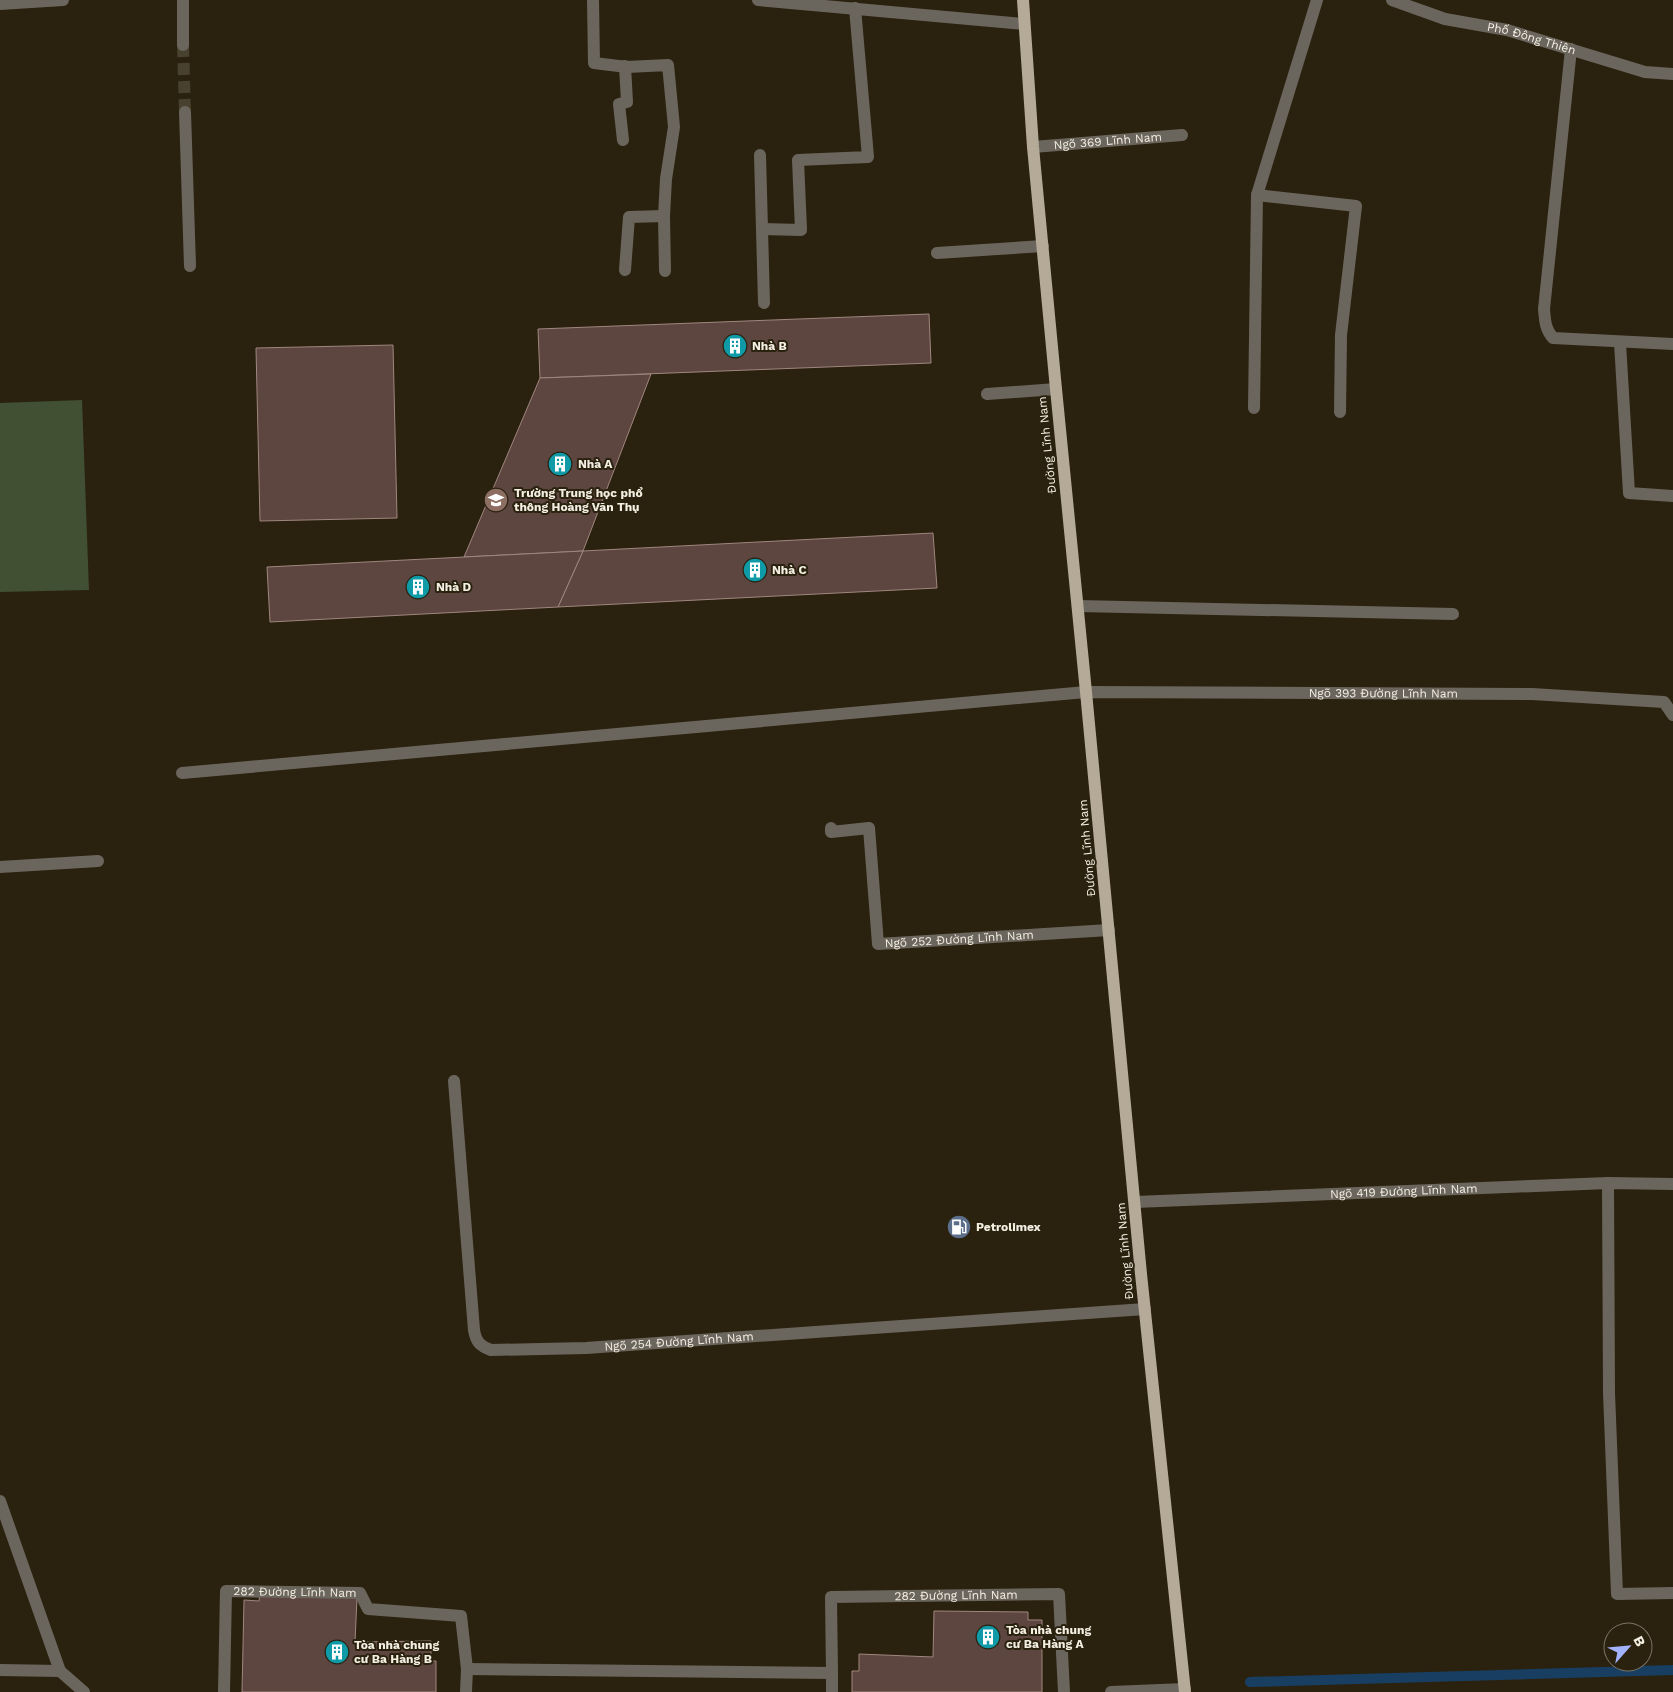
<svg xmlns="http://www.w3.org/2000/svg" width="1673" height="1692" font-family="'Work Sans',sans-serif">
<rect width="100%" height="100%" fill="#2a220f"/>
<path fill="#414f33" d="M82 400 89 590 0 592V403Z"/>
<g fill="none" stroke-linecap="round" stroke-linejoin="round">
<path stroke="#183e62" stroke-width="10" d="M1250 1682 1673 1670"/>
</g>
<g fill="#5d4640" stroke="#a0867f">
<path d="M929 314 931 363 540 378 538 329Z"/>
<path d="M393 345 397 518 260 521 256 348Z"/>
<path d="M651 374 583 551 464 557 540 378Z"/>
<path d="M933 533 937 588 558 607 583 551Z"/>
<path d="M583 551 558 607 270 622 267 567Z"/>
<path d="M260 1594 357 1598 355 1642 431 1641V1661H436V1692H242L244 1600 259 1601Z"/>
<path d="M934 1611 1028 1612V1620H1042V1692H852V1671H859V1654L933 1657Z"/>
</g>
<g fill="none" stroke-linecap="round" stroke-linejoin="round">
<path stroke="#48412f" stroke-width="12" stroke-dasharray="12 6" stroke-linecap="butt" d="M183 45 185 112"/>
<g stroke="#6b665d" stroke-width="12">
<path d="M183 0V45"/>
<path d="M593 0 594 63 627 67 668 65 674 127 666 179 664 216 665 271"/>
<path d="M758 0 1024 24"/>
<path id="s1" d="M1392 0 1445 19 1507 30 1645 72 1673 74"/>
<path d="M0 4 63 0"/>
<path d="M1571 49 1544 309C1545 320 1545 329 1553 338L1673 344"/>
<path d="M185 112 190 266"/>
<path d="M623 140 619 104 627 102 625 66"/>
<path id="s2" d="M1033 147 1182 135"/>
<path d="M760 155 764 303"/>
<path d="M1257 195 1356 206 1341 335 1340 412"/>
<path d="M763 229 801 230 798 160 868 157 855 8"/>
<path d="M937 253 1043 246"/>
<path d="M625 270 629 217 664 216"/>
<path d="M1620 343 1629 493 1673 496"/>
<path d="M987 394 1056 389"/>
<path d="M1254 408 1257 195 1317 0"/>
<path d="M1078 606 1453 614"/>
<path id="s3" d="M182 773 1086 692 1532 694 1664 702 1673 715"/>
<path id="s4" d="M831 828V832L869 828 878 944 1109 930"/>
<path d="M0 867 98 861"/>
<path id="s5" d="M454 1081 474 1330C476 1342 480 1346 491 1350L586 1348 1145 1309"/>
<path d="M1608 1183 1609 1393 1617 1594 1673 1593"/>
<path id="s6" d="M1135 1202 1608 1183 1673 1184"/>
<path d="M0 1501 60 1671"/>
<path d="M467 1669 832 1673V1692"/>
<path d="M0 1670 60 1671 84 1692"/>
<path id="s7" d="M832 1673 831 1597 1059 1594 1064 1692"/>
<path id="s8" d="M224 1692 226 1591 360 1593 368 1609 461 1616 467 1669 466 1692"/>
<path d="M1111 1692 1185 1689"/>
</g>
<path stroke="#b4aa97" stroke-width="12" d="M1023 0 1033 147 1056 389 1086 692 1141 1274 1185 1692"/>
</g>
<defs>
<g id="building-disc" transform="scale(1.25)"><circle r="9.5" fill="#0f9aa8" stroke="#2a220f"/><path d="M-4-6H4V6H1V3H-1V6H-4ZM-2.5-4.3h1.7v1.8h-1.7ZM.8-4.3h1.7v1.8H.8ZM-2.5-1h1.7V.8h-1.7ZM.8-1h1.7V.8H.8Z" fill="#fff"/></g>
<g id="school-disc" transform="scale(1.25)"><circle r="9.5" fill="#8d6e63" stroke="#2a220f"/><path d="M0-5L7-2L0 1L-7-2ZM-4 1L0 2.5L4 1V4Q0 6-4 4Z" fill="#fff"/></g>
<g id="fuel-disc" transform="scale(1.25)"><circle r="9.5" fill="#5c6f8a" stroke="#2a220f"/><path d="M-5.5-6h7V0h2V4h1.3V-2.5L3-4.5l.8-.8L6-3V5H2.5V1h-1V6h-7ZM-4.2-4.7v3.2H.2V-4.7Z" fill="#fff"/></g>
</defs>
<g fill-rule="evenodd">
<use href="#building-disc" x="735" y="346"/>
<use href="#building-disc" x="560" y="464"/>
<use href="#school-disc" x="496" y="500"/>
<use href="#building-disc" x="755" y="570"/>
<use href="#building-disc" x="418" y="587"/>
<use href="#fuel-disc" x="959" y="1227"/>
<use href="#building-disc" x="988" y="1637"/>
<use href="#building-disc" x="337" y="1652"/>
</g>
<g text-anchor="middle" stroke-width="4" stroke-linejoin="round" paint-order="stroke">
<g font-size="12" fill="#f4efe3" stroke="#2a220f">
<text dy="4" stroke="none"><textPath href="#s1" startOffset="145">Phố Đông Thiên</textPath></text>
<text dy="4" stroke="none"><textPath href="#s2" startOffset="75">Ngõ 369 Lĩnh Nam</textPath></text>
<text transform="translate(1047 445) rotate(-96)" y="4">Đường Lĩnh Nam</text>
<text dy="4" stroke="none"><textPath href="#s3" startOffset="1205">Ngõ 393 Đường Lĩnh Nam</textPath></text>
<text transform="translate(1087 848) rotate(-95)" y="4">Đường Lĩnh Nam</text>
<text dy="4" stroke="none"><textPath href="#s4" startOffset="240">Ngõ 252 Đường Lĩnh Nam</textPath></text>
<text dy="4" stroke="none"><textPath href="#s6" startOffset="269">Ngõ 419 Đường Lĩnh Nam</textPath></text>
<text transform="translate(1125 1251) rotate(-95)" y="4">Đường Lĩnh Nam</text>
<text dy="4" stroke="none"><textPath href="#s5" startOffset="466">Ngõ 254 Đường Lĩnh Nam</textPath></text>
<text dy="4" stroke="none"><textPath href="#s8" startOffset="170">282 Đường Lĩnh Nam</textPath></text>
<text dy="4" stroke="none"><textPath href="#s7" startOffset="201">282 Đường Lĩnh Nam</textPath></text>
</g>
<g font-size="12" font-weight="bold" fill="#f4efe3" stroke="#2a220f" text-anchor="start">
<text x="752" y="350">Nhà B</text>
<text x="578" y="468">Nhà A</text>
<text x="514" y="497">Trường Trung học phổ<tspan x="514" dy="14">thông Hoàng Văn Thụ</tspan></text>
<text x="772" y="574">Nhà C</text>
<text x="436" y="591">Nhà D</text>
<text x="976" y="1231">Petrolimex</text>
<text x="1006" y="1634">Tòa nhà chung<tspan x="1006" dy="14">cư Ba Hàng A</tspan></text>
<text x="354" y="1649">Tòa nhà chung<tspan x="354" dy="14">cư Ba Hàng B</tspan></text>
</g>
</g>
<g transform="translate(1628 1647) rotate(63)"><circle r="24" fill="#2a220f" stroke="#7b7464"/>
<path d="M0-4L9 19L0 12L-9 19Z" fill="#a3b2fd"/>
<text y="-8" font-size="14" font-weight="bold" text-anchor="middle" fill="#f4efe3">B</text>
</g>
</svg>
